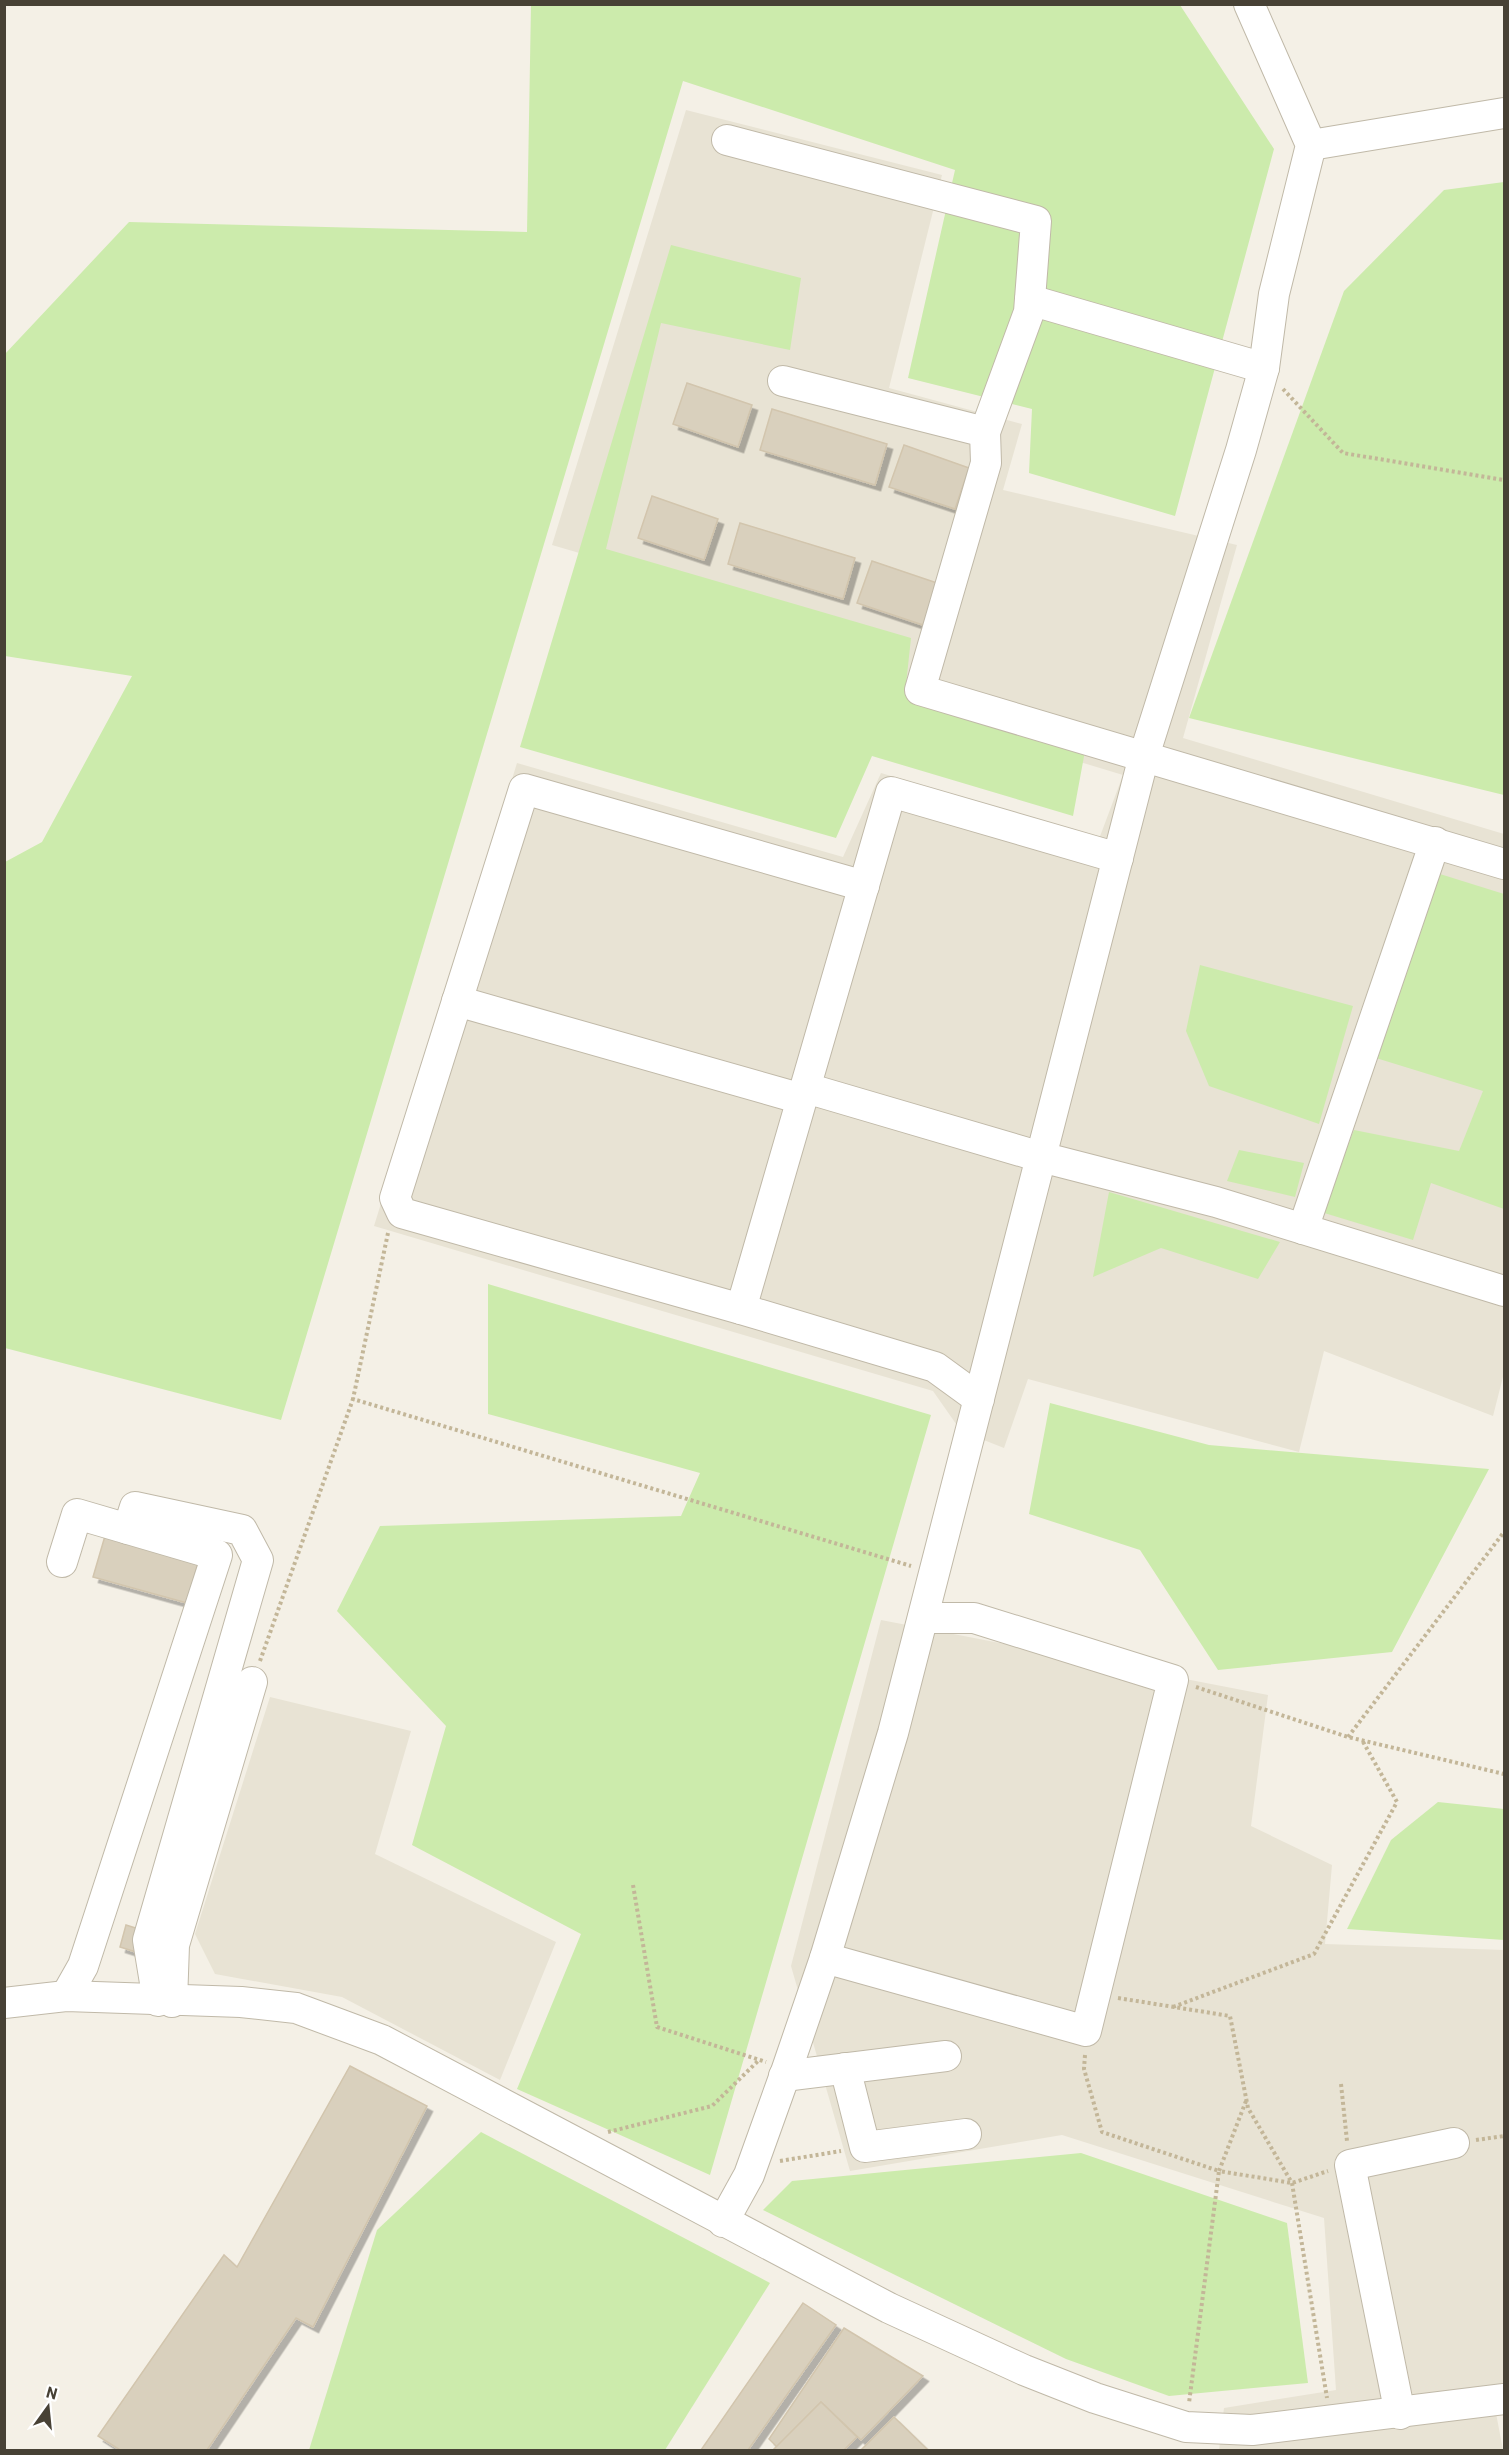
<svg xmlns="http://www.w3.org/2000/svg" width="1509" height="2455" font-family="Barlow,sans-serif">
<defs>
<filter id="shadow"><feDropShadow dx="5.5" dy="5.5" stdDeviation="0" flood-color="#0004"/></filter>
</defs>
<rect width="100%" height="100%" fill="#f4f0e6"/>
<g fill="#e8e3d4">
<path d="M686 110 942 175 889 388 1022 424 1003 490 1237 545 1183 738 1504 834V1373L1493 1416 1324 1351 1299 1452 1028 1379 1004 1448 961 1431 933 1391 374 1226 517 763 843 857 881 773 1099 839 1123 775 892 705 901 647 552 545Z"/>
<path d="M881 1620 1268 1695 1251 1826 1332 1865 1325 1944 1504 1950V2383L1491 2387 1503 2450H1219L1224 2408 1336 2390 1324 2218 1062 2135 850 2171 791 1966Z"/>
<path d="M270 1697 411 1731 375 1854 556 1942 500 2080 342 1997 215 1974 195 1934Z"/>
</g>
<g fill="#ccebac">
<path d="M531 5H1180L1274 149 1175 516 1029 473 1032 409 908 378 955 170 683 81 281 1420 5 1348V862L42 842 132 676 5 656 4 355 129 222 527 232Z"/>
<path d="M1504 182V795L1189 718 1344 291 1444 190Z"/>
<path d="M671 245 801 278 790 350 661 323 606 549 911 638 905 694 1085 751 1073 816 872 756 836 838 520 747Z"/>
<path d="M1440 874 1504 894V1209L1431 1183 1413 1240 1321 1212 1354 1130 1459 1151 1483 1091 1376 1058Z"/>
<path d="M1200 965 1353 1006 1319 1124 1209 1086 1186 1031Z"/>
<path d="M1239 1150 1304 1163 1295 1197 1227 1181Z"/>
<path d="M1109 1192 1280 1242 1258 1279 1161 1248 1093 1277Z"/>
<path d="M488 1284 931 1415 710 2175 517 2089 581 1934 412 1845 446 1726 337 1611 380 1526 681 1516 700 1473 488 1414Z"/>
<path d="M1050 1403 1209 1445 1489 1469 1392 1652 1218 1670 1140 1550 1029 1514Z"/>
<path d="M1438 1802 1504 1809V1940L1347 1929 1391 1840Z"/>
<path d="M481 2132 770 2283 665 2450H309L377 2230Z"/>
<path d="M1081 2153 1287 2223 1308 2383 1169 2396 1066 2359 763 2210 792 2181Z"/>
</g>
<g fill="#d9d0bd" stroke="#d2c5ad" stroke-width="1.5" filter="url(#shadow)">
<path d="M687 383 752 405 738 447 673 424Z"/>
<path d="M772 409 887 444 875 485 760 450Z"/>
<path d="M904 445 969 468 955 509 889 487Z"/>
<path d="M652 496 718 519 704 560 638 538Z"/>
<path d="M740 523 855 558 843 599 728 564Z"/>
<path d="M872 561 937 583 923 625 857 603Z"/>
<path d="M105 1536 198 1563 187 1603 93 1577Z"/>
<path d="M126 1925 142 1930 136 1952 120 1947Z"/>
<path d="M350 2066 427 2106 313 2327 296 2318 207 2450H120L98 2436 224 2255 237 2267Z"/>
<path d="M803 2303 836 2325 748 2450H701Z"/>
<path d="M844 2328 923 2376 861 2440 821 2402 777 2447 769 2439Z"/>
<path d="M821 2402 857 2437 844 2450H773Z"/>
<path d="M894 2417 928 2450H861Z"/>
</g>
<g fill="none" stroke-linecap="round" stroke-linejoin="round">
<g stroke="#c0b9a8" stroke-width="32">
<g id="minor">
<path d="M727 140 1036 221 1029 312 985 432"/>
<path d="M1311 145 1504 113"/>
<path d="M1030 300 1264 368"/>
<path d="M783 381 985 432 986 463 920 690 1504 864"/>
<path d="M864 886 524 789 395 1198 402 1213 741 1309 935 1367 979 1399"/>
<path d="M457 1001 802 1099"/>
<path d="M806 1088 1041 1157 1216 1202 1504 1291"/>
<path d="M1303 1229 1435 842"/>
<path d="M741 1309 891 792 1118 858"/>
<path d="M128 1529 135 1507 242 1530 258 1560 148 1940 158 2001"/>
<path d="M62 1562 77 1514 217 1555 83 1966 66 1996"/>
<path d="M825 1958 1086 2031 1173 1680 974 1618H923"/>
<path d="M172 2002 174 1945 252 1682"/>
<path d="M4 2003 66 1996 241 2002 296 2008 382 2040 889 2308 1024 2370 1095 2398 1186 2427 1252 2430 1504 2399"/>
<path d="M845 2068 865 2147 966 2134"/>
<path d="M784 2076 946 2056"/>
<path d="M723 2222 749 2175 787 2069 825 1958 893 1733 1144 756 1241 450 1264 368 1274 294 1311 145 1249 4"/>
<path d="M1400 2414 1350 2165 1454 2143"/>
</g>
</g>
<g stroke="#c3b698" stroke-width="4" stroke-dasharray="3 3" stroke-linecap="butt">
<path d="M1283 389 1343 453 1504 480"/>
<path d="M388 1233 353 1399 911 1566"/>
<path d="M260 1661 353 1399"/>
<path d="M1196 1687 1348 1737 1504 1774"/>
<path d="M1348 1737 1504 1532"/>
<path d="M633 1885 657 2027 766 2062"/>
<path d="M1118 1998 1230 2016 1248 2108 1292 2183 1327 2398"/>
<path d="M1173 2007 1314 1954 1397 1802 1362 1740"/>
<path d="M1085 2055 1084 2069 1102 2132 1219 2171 1189 2403"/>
<path d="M1341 2084 1347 2141"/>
<path d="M1246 2101 1219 2171 1292 2183 1328 2171"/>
<path d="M608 2132 712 2106 759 2060"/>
<path d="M1476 2140 1504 2136"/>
<path d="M780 2161 841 2151"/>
</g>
<use href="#minor" stroke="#fff" stroke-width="30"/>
</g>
<rect width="1509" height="2455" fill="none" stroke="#474135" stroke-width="12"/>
<g transform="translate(48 2407) rotate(15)" stroke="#ffffff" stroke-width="4.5" paint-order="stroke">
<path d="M0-4.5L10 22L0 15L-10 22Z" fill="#474135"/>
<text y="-9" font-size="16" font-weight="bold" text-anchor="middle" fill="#474135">N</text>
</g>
</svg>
